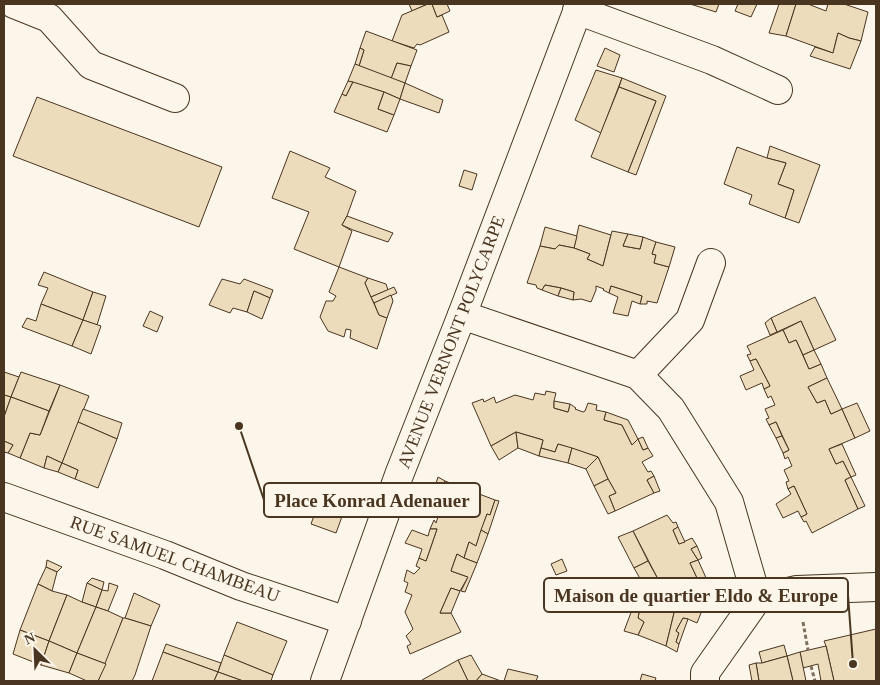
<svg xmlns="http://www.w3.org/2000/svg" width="880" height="685" font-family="'Times New Roman',serif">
<rect width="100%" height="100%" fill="#fbf6e9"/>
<g fill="#ecdcbc" stroke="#4a3520">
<path d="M409 4H428L412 11Z"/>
<path d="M428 4H432L437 17 442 15 449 32 420 45 417 44 414 48 392 41 402 15Z"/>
<path d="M432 4H447L450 11 437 17Z"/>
<path d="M690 4H719L716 12Z"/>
<path d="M738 4H757L751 17 735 11Z"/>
<path d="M779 4H796L786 36 769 33Z"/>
<path d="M796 4H808L826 11 828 4H844L868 12 861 41 849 38 838 33 833 53 786 36Z"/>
<path d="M366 31 417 50 411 66 397 63 391 79 359 66 364 50 360 48Z"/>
<path d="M838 33 849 38 861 41 850 69 810 56 815 47 833 53Z"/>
<path d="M360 48 364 50 359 66 355 64Z"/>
<path d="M605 48 620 55 614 72 597 66Z"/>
<path d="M397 63 411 66 405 83 391 79Z"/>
<path d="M355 64 405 83 400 99 384 92 348 81Z"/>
<path d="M596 70 622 78 601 133 575 120Z"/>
<path d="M622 78 666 96 636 175 628 172 656 101 619 87Z"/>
<path d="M348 81 353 82 346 96 342 94Z"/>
<path d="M353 82 384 92 378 109 394 115 387 132 334 112 342 94 346 96Z"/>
<path d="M405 83 443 100 439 113 400 99Z"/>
<path d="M619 87 656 101 628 172 591 157Z"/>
<path d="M384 92 400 99 394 115 378 109Z"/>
<path d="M37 97 222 167 199 227 13 156Z"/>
<path d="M770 146 820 165 799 223 785 218 794 190 778 184 786 163 767 158Z"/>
<path d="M737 147 767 158 786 163 778 184 794 190 785 218 749 204 752 195 724 184Z"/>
<path d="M290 151 330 168 325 177 356 191 347 216 342 225 352 231 339 267 294 249 309 212 272 198Z"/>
<path d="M464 170 477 174 472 190 459 186Z"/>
<path d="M347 216 393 233 388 242 353 230 342 225Z"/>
<path d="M579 225 611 235 603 266 587 259 590 254 574 248Z"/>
<path d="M545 227 577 236 574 248 559 245 555 249 540 246Z"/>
<path d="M612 231 628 234 623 246 640 249 643 237 656 242 652 254 656 255 654 263 669 267 657 303 647 301V304H640L642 296 611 286 609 293 603 290 604 289 596 286V290L591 302 581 299 573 300 574 292 561 288 545 285 542 290 537 288 536 285 527 283 540 246 555 249 559 245 574 248 590 254 587 259 603 266Z"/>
<path d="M628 234 643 237 640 249 623 246Z"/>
<path d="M656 242 675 247 669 267 654 263 656 255 652 254Z"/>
<path d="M339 267 368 278 365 283 379 315 387 318 377 349 350 338 351 330 346 329 344 337 328 331 320 317 326 301H333L336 296 329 292Z"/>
<path d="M44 272 93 292 83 320 41 304 48 288 38 285Z"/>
<path d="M368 278 386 284 388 290 371 297 365 283Z"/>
<path d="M222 279 240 284 244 279 273 290 270 298 254 291 247 312 233 308 230 313 209 305Z"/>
<path d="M545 285 561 288 558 296 542 290Z"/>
<path d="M611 286 642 296 640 304 632 301 628 316 613 313 618 297 609 293Z"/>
<path d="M394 287 397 293 374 303 371 297Z"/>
<path d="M561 288 574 292 573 300 558 296Z"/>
<path d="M254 291 270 298 262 319 247 312Z"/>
<path d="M93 292 106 296 97 325 83 320Z"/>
<path d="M391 295 393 301 387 318 379 315 374 303Z"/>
<path d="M815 297 836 340 814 350 801 321 777 332 771 318Z"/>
<path d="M41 304 83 320 72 346 22 327 27 318 36 321Z"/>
<path d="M150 311 163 317 157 332 143 326Z"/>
<path d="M771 318 777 332 770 335 765 323Z"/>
<path d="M83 320 101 326 91 354 72 346Z"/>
<path d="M801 321 814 350 803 355 796 340 789 343 783 330Z"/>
<path d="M783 330 789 343 796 340 809 369 821 364 827 378 808 387 817 403 825 400 831 414 842 409 855 438 829 449 836 464 843 461 851 477 845 480 858 509 812 533 806 521 804 522 801 517 807 514 794 486 788 489 786 482 789 481 784 470 792 466 788 457 785 459 783 453 789 450 776 422 769 425 766 419 769 418 765 409 775 405 771 396 768 398 764 389 770 386 756 359 750 361 747 355 751 354 747 346Z"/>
<path d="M814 350 821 364 809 369 803 355Z"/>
<path d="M756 359 770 386 764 389 762 383 746 390 740 376 754 370 750 361Z"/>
<path d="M4 372 19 377 11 397 4 395Z"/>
<path d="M21 372 60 385 49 411 11 397Z"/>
<path d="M827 378 842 409 831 414 825 400 817 403 808 387Z"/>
<path d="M60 385 89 396 62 463 47 456 44 468 20 458 30 433 40 435Z"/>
<path d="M546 391 556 393 554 401V408L568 412 570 404 576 408 575 409 583 412 585 411 588 403 597 405 596 410 606 412 604 420 622 425 632 445 638 439 643 450 648 448 653 456 642 462 648 472 651 471 654 476 647 480 654 493 615 511 609 496 616 493 608 479 598 457 558 444 555 452 541 448 543 440 516 432 491 446 472 403 483 399 484 402 494 397 496 403 515 395 533 400 535 393 545 395Z"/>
<path d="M4 395 11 397 4 417Z"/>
<path d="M11 397 49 411 40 435 30 433 20 458 8 453 13 445 4 441V417Z"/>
<path d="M554 401 570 404 568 412 554 408Z"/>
<path d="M857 403 870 431 855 438 842 409Z"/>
<path d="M83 409 122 423 117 439 78 422Z"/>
<path d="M606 412 628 420 638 439 632 445 622 425 604 420Z"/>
<path d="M78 422 117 439 98 488 75 479 78 470 62 463Z"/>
<path d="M776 422 782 436 776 438 769 425Z"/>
<path d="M516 432 518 448 499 460 491 446Z"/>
<path d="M516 432 543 440 539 456 518 448Z"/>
<path d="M782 436 789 450 783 453 776 438Z"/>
<path d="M643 437 648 448 643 450 638 439Z"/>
<path d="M4 441 13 445 8 453 4 452Z"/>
<path d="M558 444 572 448 568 463 539 456 541 448 555 452Z"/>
<path d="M842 444 856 475 851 477 843 461 836 464 829 449Z"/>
<path d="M572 448 598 457 586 469 568 463Z"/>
<path d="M47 456 62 463 58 472 44 468Z"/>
<path d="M598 457 608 479 594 486 586 469Z"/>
<path d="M62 463 78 470 75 479 58 472Z"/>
<path d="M654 476 660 491 654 493 647 480Z"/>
<path d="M438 477 445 481 440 497 433 493Z"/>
<path d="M851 477 865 506 858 509 845 480Z"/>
<path d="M608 479 616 493 609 496 615 511 608 514 594 486Z"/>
<path d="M445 481 495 500 490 515 487 514 476 546 469 542 464 558 457 554 451 571 468 577 460 591 451 588 440 613H451L461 632 410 654 407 646 411 644 406 636 413 629 405 612 412 595 405 592 408 583 404 581 407 570 414 574 420 568 416 566 419 558 426 561 437 529H430L434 520 436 523 439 514 437 512H430L433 500 432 501 433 493 440 497Z"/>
<path d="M794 486 807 514 801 517 798 511 783 518 776 504 791 494 788 489Z"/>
<path d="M495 500 499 501 488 534 481 530 487 514 490 515Z"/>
<path d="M319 502 344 511 336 533 311 524Z"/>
<path d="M667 515 673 523 676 522 678 527 673 530 679 544 692 538 697 546 691 549 698 560 690 563 698 580 695 589 681 584 666 646 638 635 644 622 638 618 641 602 649 605 659 581 633 531Z"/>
<path d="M678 527 685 542 679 544 673 530Z"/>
<path d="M430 529H437L426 561 419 558 422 549 405 543 412 530 428 536Z"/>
<path d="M481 530 488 534 477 563 464 558 469 542 476 546Z"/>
<path d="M633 531 648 561 634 568 618 537Z"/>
<path d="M697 546 702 558 698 560 691 549Z"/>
<path d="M457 554 464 558 477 563 465 592 461 591 468 577 451 571Z"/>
<path d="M562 559 567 571 556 575 551 564Z"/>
<path d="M47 560 62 567 57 572 46 567Z"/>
<path d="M698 560 707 580 704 592 695 589 698 580 690 563Z"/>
<path d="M648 561 659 581 642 582 634 568Z"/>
<path d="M46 567 57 572 52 591 38 584Z"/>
<path d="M92 578 104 582 102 590 87 583Z"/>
<path d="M87 583 102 590 96 607 82 602Z"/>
<path d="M109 583 118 586 108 611 96 607 102 590 108 591Z"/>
<path d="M38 584 52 591 67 595 49 641 20 630Z"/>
<path d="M681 584 695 589 690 598 699 600 694 609 701 613 697 623 688 619 683 618 676 631 679 633 676 642 679 644 677 652 666 646Z"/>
<path d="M451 588 460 591 451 613H440Z"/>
<path d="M134 593 160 605 151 626 125 618Z"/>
<path d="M67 595 82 602 96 607 77 653 49 641Z"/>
<path d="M635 602H641L638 618 644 622 638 635 624 631Z"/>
<path d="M96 607 108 611 123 618 106 664 77 653Z"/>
<path d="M123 618H125L151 626 135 675 132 681H98Z"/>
<path d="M683 618 688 619 679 644 676 642 679 633 676 631Z"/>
<path d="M237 622 287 641 273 675 224 655Z"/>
<path d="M876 629V681H834L826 646 824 641Z"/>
<path d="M20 630 49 641 41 665 13 654Z"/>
<path d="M49 641 77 653 69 673 41 665Z"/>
<path d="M166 644 221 663 218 672 163 652Z"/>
<path d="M784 645 787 656 762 663 759 652Z"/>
<path d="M826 646 834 681H821L818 664 803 668 800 652Z"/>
<path d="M163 652 218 672 214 681H152Z"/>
<path d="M800 652 806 681H793L787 656Z"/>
<path d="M77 653 106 664 98 681H87L69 673Z"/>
<path d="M224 655 273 675 271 681H243L218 672Z"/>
<path d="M471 655 482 674 476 681H468L458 660Z"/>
<path d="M787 656 793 681H759L756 663H762Z"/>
<path d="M458 660 468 681H423L422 680Z"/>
<path d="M756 663 759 681H752L749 665Z"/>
<path d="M508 669 538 676 536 681H504Z"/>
<path d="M218 672 243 681H214Z"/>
<path d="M482 674 501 681H476Z"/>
<path d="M642 674 656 678 655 681H640Z"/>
</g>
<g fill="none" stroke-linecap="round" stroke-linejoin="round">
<g stroke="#4a3520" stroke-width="30">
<g id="minor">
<path d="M14 4 49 18 91 65 175 98"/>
<path d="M577 10 712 60 778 90"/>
<path d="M462 315 638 375 671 409 729 502 757 599"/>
<path d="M638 375 690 320 711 263"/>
<path d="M4 497 165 555 241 586 347 621"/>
<path d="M757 599 797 590 876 587"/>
<path d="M325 681 399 475 462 315 580 4"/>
<path d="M705 681V673L757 599"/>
</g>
</g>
<g stroke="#7f6f5c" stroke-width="3" stroke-dasharray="4 2.5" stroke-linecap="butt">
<path d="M803 622 808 650"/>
<path d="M811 666 815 681"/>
</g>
<use href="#minor" stroke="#fbf6e9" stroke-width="28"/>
</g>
<g text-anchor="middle" stroke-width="4" stroke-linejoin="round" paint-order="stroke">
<g font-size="18" fill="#4a3520" stroke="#fbf6e9">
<text transform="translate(451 342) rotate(-69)" y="6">AVENUE VERNONT POLYCARPE</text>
<text transform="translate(175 559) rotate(20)" y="6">RUE SAMUEL CHAMBEAU</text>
</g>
</g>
<path fill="none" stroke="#4a3520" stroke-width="2" d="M239 426L264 500M853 664L848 595"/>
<g fill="#4a3520" stroke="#fbf6e9" stroke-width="2">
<circle cx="239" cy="426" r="5"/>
<circle cx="853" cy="664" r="5"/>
</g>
<g fill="#fbf6e9" stroke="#4a3520" stroke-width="2">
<rect x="264" y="483" width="216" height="34" rx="5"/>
<rect x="544" y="578" width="304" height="34" rx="5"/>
</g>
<g font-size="19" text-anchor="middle" font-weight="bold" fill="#4a3520">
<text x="372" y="507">Place Konrad Adenauer</text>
<text x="696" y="602">Maison de quartier Eldo &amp; Europe</text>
</g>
<rect width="880" height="685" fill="none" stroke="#4a3520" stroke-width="10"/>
<g transform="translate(35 650) rotate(336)" stroke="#fbf6e9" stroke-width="4" paint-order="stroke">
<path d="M0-4L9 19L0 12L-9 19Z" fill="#4a3520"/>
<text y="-8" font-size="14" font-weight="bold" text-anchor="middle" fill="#4a3520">N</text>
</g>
</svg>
